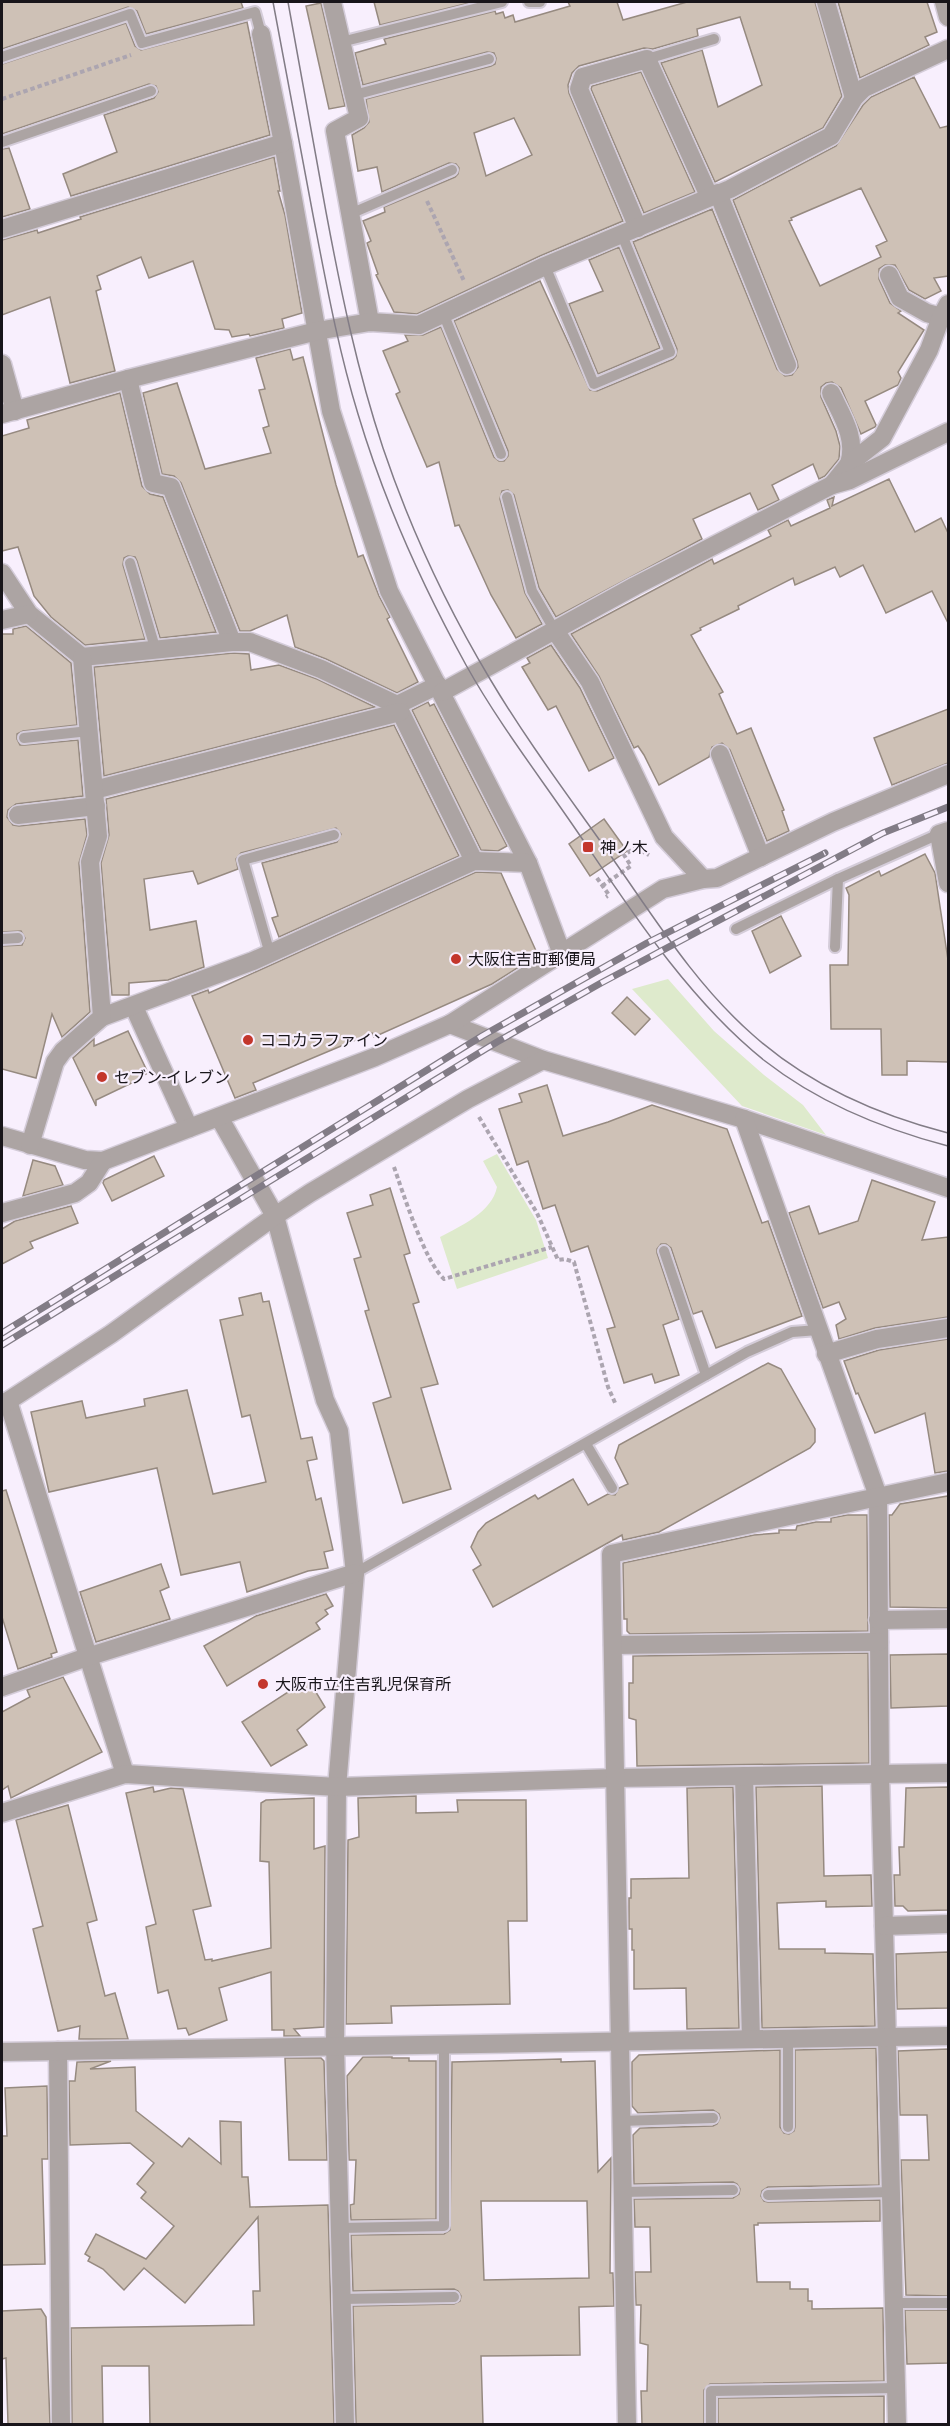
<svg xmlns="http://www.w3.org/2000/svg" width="950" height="2426" font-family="'Roboto Condensed','Noto Sans JP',sans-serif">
<rect width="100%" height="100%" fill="#f8effd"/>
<g fill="#deeacc">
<path d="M668 979 714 1031 764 1075 803 1105 826 1135 742 1106 632 989Z"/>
<path d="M497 1154 536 1220 548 1258 457 1289 440 1237C461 1226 492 1212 497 1187L483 1161Z"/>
</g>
<g fill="#cec1b6" stroke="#968a80" stroke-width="1.5" fill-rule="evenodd">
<path d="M2 2H241L243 8 146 34 137 11 128 7 2 49Z"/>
<path d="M374 2H473L380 25Z"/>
<path d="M568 2H617L623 20 687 2H815L842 96 823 128 715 182 661 63 702 50 718 107 762 85 740 17 697 29 698 36 653 49 644 48 579 66 572 73 568 85 569 93 623 221 540 256 417 314 394 312 376 275 378 274 367 243 371 241 363 221 385 212 384 207 455 177 458 174 459 168 456 164 449 163 382 192 377 167 358 171 352 135 364 128 369 122 366 99 491 66 495 64 496 58 494 53 487 52 363 85 355 53 386 44 384 39 495 11 496 14 503 12 505 18 513 15 515 22 570 6ZM514 118 532 155 486 176 474 133Z"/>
<path d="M838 2H927L937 32 925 37 929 45 860 78Z"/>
<path d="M321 3 345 106 329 109 306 6Z"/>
<path d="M247 22 270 135 71 196 63 174 117 152 104 115 154 98 158 92 156 86 149 84 2 134V64L126 23 135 46 141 50Z"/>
<path d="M641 72 695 192 644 213 591 89 592 86Z"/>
<path d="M914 77 940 128 948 126V276L934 278 941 291 925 299 909 290 895 265H885L879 269V279L890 303 901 311 898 313 924 330 898 372 901 378 898 385 865 401 876 425 875 427 861 434 841 388 832 382 826 383 821 387V397L836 431 840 446 839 459 825 476 819 479 813 464 772 485 779 500 758 510 750 493 693 519 702 539 556 617 539 588 514 495 508 490 502 491 500 499 525 593 542 624 516 638 491 595 459 525 455 526 439 462 427 467 396 394 400 392 383 351 408 341 405 335H423L441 327 494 457 499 461H504L508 456V451L454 321 540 281 590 390 597 391 673 359 676 356 677 349 633 242 712 209 777 369 785 376 792 375 798 367 797 361 733 200 836 146 863 105 871 97ZM861 188 887 241 876 246 881 257 820 286 789 221 792 220 791 218Z"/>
<path d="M9 148 30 209 2 217V149Z"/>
<path d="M274 157 280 191H278L285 215 302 313 282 319 284 328 250 336 249 334 232 337 229 330 215 329 193 261 149 278 141 257 97 276 101 289 96 291 115 371 70 383 50 297 2 315V240L37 230 38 233 81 219 80 217Z"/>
<path d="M619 247 660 348 598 374 569 304 603 291 589 260Z"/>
<path d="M290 349 293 360 303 357 336 485 358 557 363 555 379 596 390 617 387 619 418 682 397 693 326 659 295 647 287 615 250 631H240L181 483 174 476 162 474 143 393 177 383 205 469 271 453 263 428 269 426 259 390 265 389 256 358Z"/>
<path d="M120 393 142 486 150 494 163 497 216 632 160 638 137 561 135 557 128 556 124 558 123 565 145 639 85 645 51 617 34 596 18 547 2 551V436L29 428 27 420Z"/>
<path d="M889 479 915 532 941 518 948 533V623L932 591 886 613 863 565 840 577 835 567 795 585 793 578 738 606 739 609 700 628 701 630 691 635 723 692 719 694 737 734 751 728 784 810 782 811 789 831 767 841 730 750 722 743 712 747 709 757 659 785 644 755 638 746 634 748 599 676 571 634 712 559 714 564 771 536 768 530 788 520 791 526 830 508 827 500 834 497 832 506Z"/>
<path d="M26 626 71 663 77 725 23 731 17 734V739L20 745H25L78 740 83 796 16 804 8 810 7 817 13 825 19 826 85 819 87 835 79 863 90 1012 62 1037 52 1014 36 1078 2 1069V946L22 945 25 938 21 931 2 932V634H13V629Z"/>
<path d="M551 645 580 688 614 758 589 771 556 706 548 710 522 667 530 663 527 658Z"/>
<path d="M233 653 249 654 251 670 279 665 317 679 375 707 104 776 94 667Z"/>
<path d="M428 702 430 706 434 704 507 846 498 851 481 850 412 710Z"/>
<path d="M948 709V763L892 785 874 738Z"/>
<path d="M394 725 459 856 279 937 272 918 278 916 262 863 337 842 341 834 336 828 241 853 236 859 238 869 198 884 193 871 144 879 150 930 196 921 204 967 168 980 129 983V995H112L101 863 109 835 106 799Z"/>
<path d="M604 819 627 851 590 876 569 844Z"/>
<path d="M925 854 935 873 948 960V1062L907 1061V1075H882L881 1029H831L830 965H848L849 895 846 888 879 871 881 876Z"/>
<path d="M476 872 501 873 537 953 517 962 519 967 492 984 374 1037 372 1033 253 1083 256 1090 235 1098 192 996 208 990 209 993Z"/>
<path d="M781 916 801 956 770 973 752 931Z"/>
<path d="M627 997 650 1019 635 1035 612 1013Z"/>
<path d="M128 1031 148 1073 140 1077V1079L96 1100V1106L73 1058 94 1039V1046Z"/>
<path d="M547 1085 563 1136 608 1122 652 1105 727 1129 762 1223 768 1221 802 1316 716 1348 702 1311 693 1314 671 1248 666 1244H661L657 1249V1253L679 1319 663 1325 679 1375 655 1383 652 1374 624 1383 607 1329 615 1327 588 1246 571 1252 555 1205 543 1209 528 1161 517 1165 499 1109 522 1102 519 1094Z"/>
<path d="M154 1156 164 1176 112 1201 103 1183 104 1180Z"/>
<path d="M33 1160 55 1166 63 1185 23 1196Z"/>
<path d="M872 1180 935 1202 922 1240 948 1237V1317L875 1328 839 1339 836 1325 846 1319 839 1302 823 1308 789 1213 809 1206 819 1234 858 1221Z"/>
<path d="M390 1188 410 1253 404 1255 419 1302 413 1304 438 1384 421 1388 451 1489 403 1503 373 1403 391 1397 365 1311 369 1310 354 1259 361 1257 347 1213 373 1205 370 1195Z"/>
<path d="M71 1206 78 1223 30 1242 33 1248 2 1264V1229L15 1221Z"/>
<path d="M261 1293 263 1302 269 1301 301 1439 312 1437 317 1459 307 1461 316 1500 321 1498 333 1550 324 1552 328 1568 308 1571 247 1592 240 1562 181 1575 157 1468 49 1492 31 1412 82 1401 86 1418 145 1406 144 1399 187 1390 213 1494 266 1482 250 1415 242 1417 220 1320 243 1315 239 1298Z"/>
<path d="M948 1339V1471L935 1473 925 1413 875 1433 858 1393 856 1394 844 1361 879 1350Z"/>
<path d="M768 1363 781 1369 815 1429V1442L810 1448 659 1532 623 1540 622 1535 493 1607 473 1570 481 1565 471 1547 478 1532 486 1523 535 1495 538 1499 573 1479 588 1505 608 1494 615 1495 619 1488 628 1484 615 1458 619 1445Z"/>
<path d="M6 1490 57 1652 51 1654 52 1657 18 1669 2 1617V1491Z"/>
<path d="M948 1496V1608L890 1607 889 1515H892L900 1504Z"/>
<path d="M847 1515H867L868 1631 630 1634 627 1631V1619H624L623 1563 754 1535 779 1533V1530H796L797 1526 816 1522H831V1518Z"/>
<path d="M161 1564 169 1587 160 1591 170 1619 96 1642 80 1592Z"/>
<path d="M326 1594 333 1606 325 1610 328 1614 316 1623 320 1629 227 1686 204 1646 256 1616Z"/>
<path d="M868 1653 869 1763 637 1766 636 1720 629 1718V1683H633V1656Z"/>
<path d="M948 1654V1706L891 1708 890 1655Z"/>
<path d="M63 1677 102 1752 11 1798 8 1786 2 1790V1712L30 1697 27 1690Z"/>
<path d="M308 1679 325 1707 297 1730 307 1745 271 1766 242 1722Z"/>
<path d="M822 1786 824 1876 871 1875 872 1906 826 1907V1901L777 1903 779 1949H825V1953L873 1954 875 2026 762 2028 756 1787Z"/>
<path d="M153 1787 154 1792 171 1788 183 1789 211 1906 193 1910 205 1960 212 1959V1961L271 1948 269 1862 260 1861 261 1803 266 1800 314 1798V1849L325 1846 324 2027 294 2029 300 2036H284V2030H272L271 1972 219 1988 227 2020 189 2035 186 2028 178 2029 168 1990 158 1993 146 1927 156 1924 126 1793Z"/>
<path d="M733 1787 739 2028 687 2029 686 1988 634 1989V1950H632V1929H629V1898H631V1879L689 1878 687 1788Z"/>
<path d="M948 1787V1910L908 1911 903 1906H895L894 1875H900L899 1847H904L906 1788Z"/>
<path d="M416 1796V1813L458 1812 457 1800H526L527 1921H508L510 2004 391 2006 392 2023 346 2024 348 1840 359 1837 358 1798Z"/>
<path d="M68 1805 97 1920 87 1923 105 1996 115 1993 128 2039H79L80 2026 58 2031 33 1929 43 1926 16 1820Z"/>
<path d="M948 1952V2008L897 2009 896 1954Z"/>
<path d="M876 2048 879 2185 768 2187 762 2191 761 2196 764 2201 768 2202 880 2200V2221L758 2223V2225H754L757 2282H790V2289H808V2301H812V2309L883 2308 884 2381 710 2384 704 2390V2424H642L641 2391H647L648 2345 640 2343 641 2305H636L635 2272H651L650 2227H635L634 2199 733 2198 739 2194 740 2189 737 2184 733 2182 634 2184 633 2135 640 2128 713 2126 717 2124 720 2118 719 2114 713 2110 638 2113 632 2106V2062L639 2055 780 2050V2127L784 2133 789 2134 794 2131 795 2127V2050Z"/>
<path d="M948 2049V2296L906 2295 901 2160H929L927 2115H900L898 2051Z"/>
<path d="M363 2057H392V2058H409V2061H436V2219L351 2220 350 2205 354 2204 356 2160H349L347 2076Z"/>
<path d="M285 2058H321L324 2061 327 2160H289Z"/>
<path d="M561 2059V2062L595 2061 598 2172 611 2158 610 2273H613L614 2306 579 2307 580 2355 481 2356 483 2424H356L353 2306 454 2304 460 2301 461 2296 458 2291 454 2289 353 2291 351 2235 444 2234 450 2230 452 2062ZM481 2201H587L589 2278 484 2280Z"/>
<path d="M111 2061 90 2069 135 2067 136 2111 182 2147 189 2138 221 2164 220 2121 241 2122 242 2177H248L250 2207 328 2205 334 2424H150L149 2366H102L103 2424H72L71 2328 254 2325 253 2291H260L258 2217 185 2303 144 2268 124 2290 103 2269 88 2261 90 2257 85 2254 96 2234 146 2259 174 2226 141 2198 146 2192 137 2184 154 2163 130 2143 70 2145 69 2081H75L77 2062Z"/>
<path d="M47 2086 48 2159H42L45 2264 2 2265V2136H7L5 2088Z"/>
<path d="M41 2309 46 2317 50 2424H8L6 2358 2 2359V2311Z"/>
<path d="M905 2310H948V2363L907 2364Z"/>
<path d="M884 2396V2424H718V2398Z"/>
</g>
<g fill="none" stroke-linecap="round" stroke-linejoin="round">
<g stroke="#d4ccd9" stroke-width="14">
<g id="service">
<path d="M529 2H540"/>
<path d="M341 42 502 2"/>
<path d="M2 57 130 14 142 43 255 12 261 34"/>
<path d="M647 59 714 39"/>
<path d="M354 95 489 59"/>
<path d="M2 142 151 91"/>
<path d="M350 214 452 170"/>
<path d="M545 266 594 384 670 352 622 235"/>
<path d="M443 313 501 454"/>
<path d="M507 497 532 591 554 629"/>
<path d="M130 563 156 651"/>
<path d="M24 738 89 731"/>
<path d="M736 929 838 879"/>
<path d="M2 939 18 938"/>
<path d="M835 947 838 879 939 834"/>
<path d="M270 954 243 860 334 835"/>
<path d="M664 1251 706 1375"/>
<path d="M586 1444 612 1488"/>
<path d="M355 1573 747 1352 792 1332 818 1330"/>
<path d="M788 2038V2127"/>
<path d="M621 2121 713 2118"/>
<path d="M622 2192 733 2190"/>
<path d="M768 2195 892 2192"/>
<path d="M340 2228 444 2226V2044"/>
<path d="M342 2299 454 2297"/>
<path d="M894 2303H948"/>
<path d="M711 2424V2391L896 2388"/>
</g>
</g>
<g stroke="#d4ccd9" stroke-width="21">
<g id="minor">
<path d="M332 2 359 118 335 131 370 322"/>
<path d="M826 2 854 98"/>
<path d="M944 2 948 17"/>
<path d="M283 143 331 411 389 591 528 863 562 954"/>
<path d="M718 193 787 365"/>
<path d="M638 228 579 89 583 77 647 59 709 196"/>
<path d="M2 229 283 143 261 34"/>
<path d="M889 275 900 298 927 313 941 317"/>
<path d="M2 364 15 411"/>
<path d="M128 379 153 483 171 487 232 642"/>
<path d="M831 393C842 416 857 438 849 464"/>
<path d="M2 414 128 379 317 331 370 322 419 325 545 266 730 189 831 136 854 98 864 88 948 49"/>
<path d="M832 485 849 464 882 438 929 350 941 317 948 304"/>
<path d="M2 573 29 614 82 657 232 642H250L321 669 397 705 438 685"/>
<path d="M2 620 29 614"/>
<path d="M554 629 590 682 664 837 703 879"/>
<path d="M442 692 635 586 832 485 850 480 948 432"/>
<path d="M397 705 474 861"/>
<path d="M720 754 761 857"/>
<path d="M94 790 400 712"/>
<path d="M18 815 96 806"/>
<path d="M948 831 939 834 948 883"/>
<path d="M134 1007 189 1128"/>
<path d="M102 1017 253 961 474 861 528 863"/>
<path d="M450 1024 543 1060 744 1119 948 1188"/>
<path d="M219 1117 275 1216 325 1400 339 1431 355 1573 337 1787 335 2045 345 2424"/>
<path d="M744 1119 878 1496 880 1773 897 2424"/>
<path d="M2 1136 85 1160 103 1161 375 1057 450 1024 663 889 703 879 717 878 833 822 948 774"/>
<path d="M30 1145 55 1062 63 1051 102 1017 90 862 98 836 82 657"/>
<path d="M2 1213 75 1193 89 1183 103 1161"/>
<path d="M826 1354 877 1339 948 1328"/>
<path d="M8 1401 125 1774"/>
<path d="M2 1405 111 1334 275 1216 310 1193 468 1099 543 1060"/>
<path d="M878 1620 948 1619"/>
<path d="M613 1645 879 1642"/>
<path d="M2 1687 87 1657 355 1573"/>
<path d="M744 1776 751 2039"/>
<path d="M2 1813 125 1774 337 1787 615 1778 948 1773"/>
<path d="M884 1926 948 1924"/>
<path d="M58 2051 61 2424"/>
<path d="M2 2052 948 2036"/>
<path d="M627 2424 611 1554 948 1482"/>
</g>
</g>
<g stroke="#aca5b0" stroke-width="4" stroke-dasharray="4.5 3" stroke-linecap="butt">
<path d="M2 99 131 55"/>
<path d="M427 201 464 281"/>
<path d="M597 878 609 895 606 897"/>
<path d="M602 886 631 866 624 855 635 848 649 855"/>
<path d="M479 1117 537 1213 558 1260 565 1259 574 1262 608 1387 616 1405"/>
<path d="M394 1167C403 1193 425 1262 444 1279L552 1247"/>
</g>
<use href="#service" stroke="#aca4a3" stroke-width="10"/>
<use href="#minor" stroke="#aca4a3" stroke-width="18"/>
<g stroke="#827c86" stroke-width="1.5">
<path d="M273 2C286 73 300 144 313 215 326 282 338 349 358 414 384 501 422 585 466 665 500 726 544 782 583 840 635 917 692 1003 765 1061 819 1103 883 1129 948 1146"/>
<path d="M288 2C300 72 313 142 326 212 341 292 357 370 383 448 410 528 447 607 490 679 528 743 573 802 615 862 657 922 697 986 753 1035 808 1084 878 1115 948 1133"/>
</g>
<g stroke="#827c86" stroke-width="7">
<g id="rail">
<path d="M2 1333 482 1036 647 943 825 853"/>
<path d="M2 1345 497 1042 601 983 883 833 948 807"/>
</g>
</g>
<use href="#rail" stroke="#f8effd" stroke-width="4.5" stroke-dasharray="14" stroke-linecap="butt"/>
</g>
<g fill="#c3362c" stroke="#f8effd" stroke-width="2">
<rect x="582" y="841" width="12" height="12" rx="3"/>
<circle cx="456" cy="959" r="6"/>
<circle cx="248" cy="1040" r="6"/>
<circle cx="102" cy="1077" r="6"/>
<circle cx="263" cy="1684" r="6"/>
</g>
<g text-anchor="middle" stroke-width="4.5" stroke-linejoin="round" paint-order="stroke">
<g font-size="16" fill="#18151a" stroke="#f8effd" text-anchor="start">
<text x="600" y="853">神ノ木</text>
<text x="468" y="965">大阪住吉町郵便局</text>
<text x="260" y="1046">ココカラファイン</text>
<text x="114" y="1083">セブン-イレブン</text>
<text x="275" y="1690">大阪市立住吉乳児保育所</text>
</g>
</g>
<rect width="950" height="2426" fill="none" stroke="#18151a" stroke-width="6"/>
</svg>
